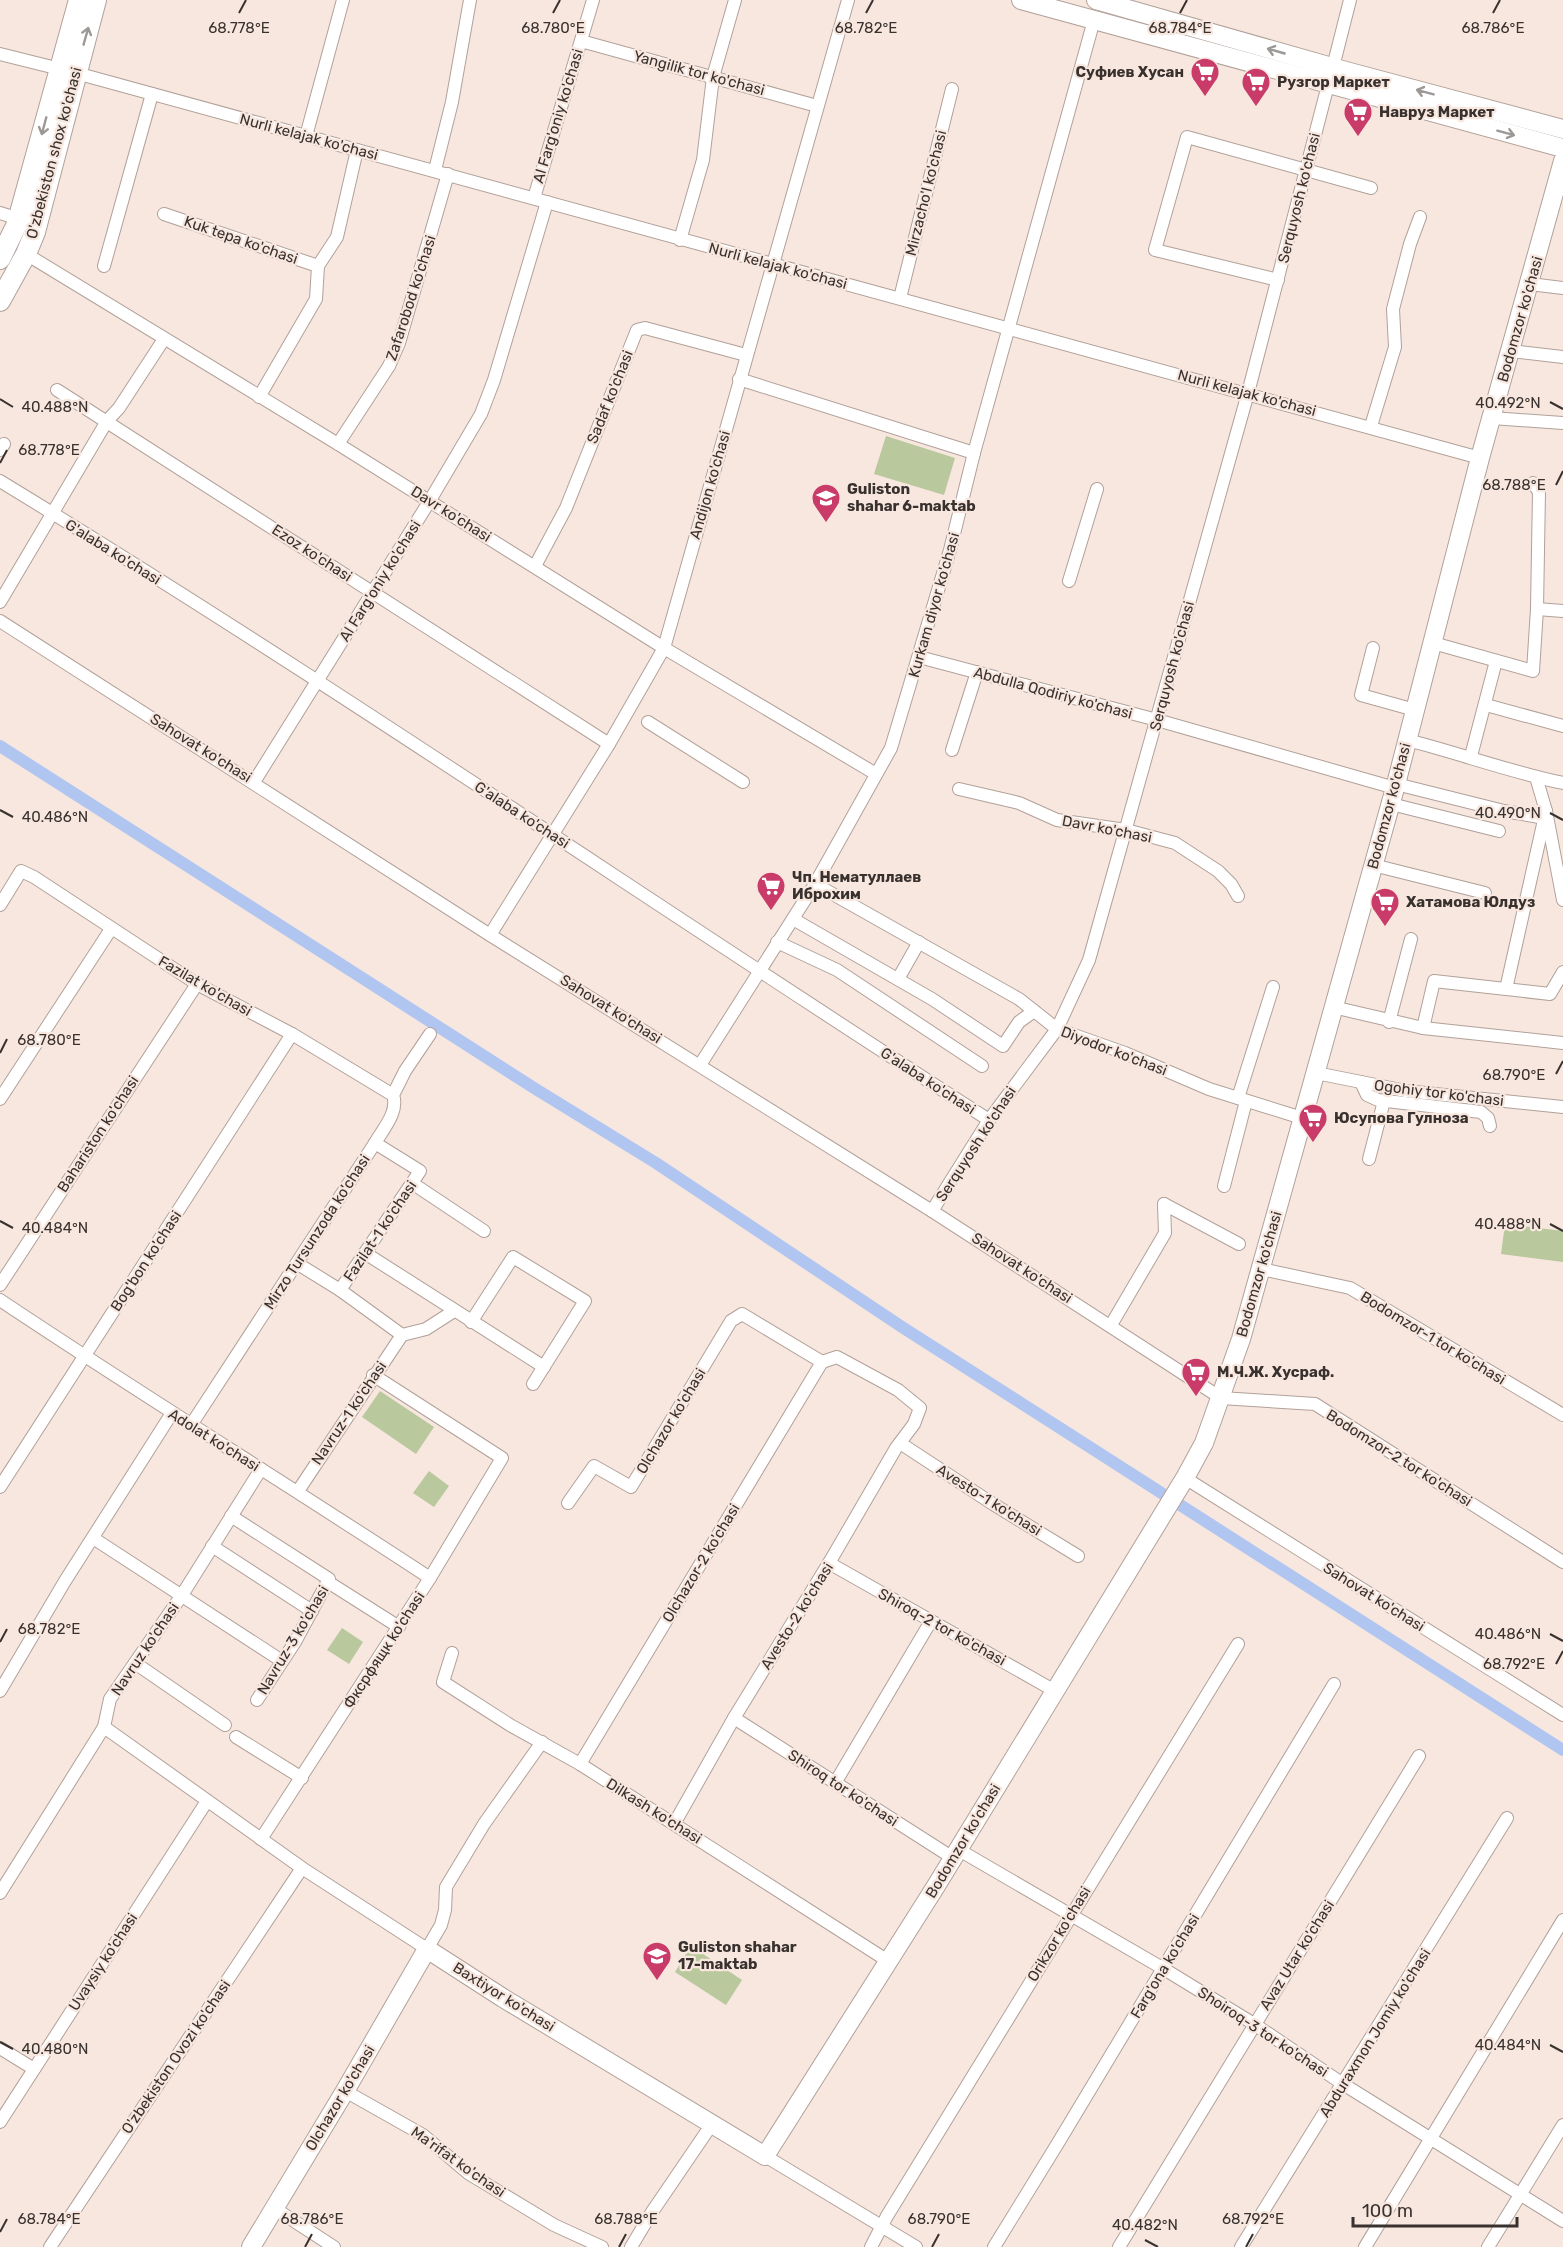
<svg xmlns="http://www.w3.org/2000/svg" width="1563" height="2247" font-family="Rubik,sans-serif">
<rect width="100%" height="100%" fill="#f8e7df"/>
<g fill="#b9c89d">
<path d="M886 436 955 458 944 495 874 474Z"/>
<path d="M1505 1224 1563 1231V1262L1501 1254Z"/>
<path d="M380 1391 434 1427 416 1454 362 1417Z"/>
<path d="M429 1471 449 1486 434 1507 413 1493Z"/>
<path d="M342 1628 363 1642 349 1664 327 1650Z"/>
<path d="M691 1946 742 1980 726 2005 675 1972Z"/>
</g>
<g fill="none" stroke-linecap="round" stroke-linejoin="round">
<path stroke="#b0c6f1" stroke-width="12" d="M0 746 534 1088 656 1163 902 1327 1563 1750"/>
<g stroke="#b1a199" stroke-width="14">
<g id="street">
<path d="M581 41 817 106"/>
<path d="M0 54 60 69"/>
<path d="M1333 67 1350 0"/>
<path d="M76 73 1480 458"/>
<path d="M306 136 343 0"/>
<path d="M435 170 452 102 470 0"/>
<path d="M534 198 593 0"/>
<path d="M0 213 19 219"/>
<path d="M164 214 318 266"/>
<path d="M680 240 703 160 713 77 735 0"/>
<path d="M26 254 338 444 664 648 876 774"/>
<path d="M104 266 152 94"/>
<path d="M1278 280 1155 250 1187 137 1371 188"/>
<path d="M1530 284 1563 288"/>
<path d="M900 298 952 89"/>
<path d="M1511 351 1563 357"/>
<path d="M739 379 974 453"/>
<path d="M57 390 609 744"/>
<path d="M259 397 316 299 318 266 337 237 357 150"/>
<path d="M1492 418 1563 423"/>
<path d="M1371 426 1395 347 1393 309 1410 244 1420 217"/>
<path d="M338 444 389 366 399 343 448 174"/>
<path d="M0 450 4 444"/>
<path d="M0 481C335 685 658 908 989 1120"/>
<path d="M535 566 566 508 637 330 645 328 746 355"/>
<path d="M1069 581 1097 489"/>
<path d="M0 602 107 421 119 408 164 339"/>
<path d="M1537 609 1563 611"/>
<path d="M0 621 490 935 932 1211 1221 1398 1315 1404 1563 1562"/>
<path d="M1433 643 1533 671 1537 609 1539 492 1533 483"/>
<path d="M1373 648 1361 695 1415 710"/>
<path d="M919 657 1157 720 1395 788"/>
<path d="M1486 705 1563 726"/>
<path d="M648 722 743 782"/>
<path d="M1407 740C1459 753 1510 772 1563 783"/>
<path d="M952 750 977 672"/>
<path d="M1471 756 1496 661"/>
<path d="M1536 777 1546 811 1563 900"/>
<path d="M254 782 429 502 481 414 494 380 547 202"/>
<path d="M1396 784 1504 811 1545 818"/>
<path d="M959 789 1019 803 1057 820 1126 830 1175 843 1218 871 1231 884 1238 896"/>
<path d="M1391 804 1499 831"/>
<path d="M1373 865 1485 893"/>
<path d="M815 884 1019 999 1057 1029 1125 1053 1209 1089 1302 1118"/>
<path d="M0 905 21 871 34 877 197 984 292 1034 393 1095"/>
<path d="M793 919 932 999 1003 1046 1019 1022 1034 1011"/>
<path d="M490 935 609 744 664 648 848 0"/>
<path d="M777 942 837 970 982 1066"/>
<path d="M898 979 919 942"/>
<path d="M1506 989 1546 811"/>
<path d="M1333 1007 1423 1028 1434 981 1550 994 1563 972"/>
<path d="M1389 1022 1411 939"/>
<path d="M1423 1028 1563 1043"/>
<path d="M700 1065 815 884 891 748 950 550 974 453 1094 20"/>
<path d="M1316 1073 1406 1091 1563 1107"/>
<path d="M1361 1082 1367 1095 1378 1100 1481 1112 1488 1118 1490 1126"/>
<path d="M1238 1098 1273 987"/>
<path d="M0 1099 111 929"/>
<path d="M1369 1159 1384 1101"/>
<path d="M412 1183 484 1231"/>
<path d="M1224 1186 1246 1101"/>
<path d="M1164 1204 1239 1244"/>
<path d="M932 1211 989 1120 1057 1029 1089 960 1248 393 1328 85"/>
<path d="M365 1253 544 1367"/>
<path d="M298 1264 340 1290 402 1335 426 1329 454 1311"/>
<path d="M1261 1269 1350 1288 1563 1415"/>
<path d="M0 1285 197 984"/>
<path d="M340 1290 420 1171 375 1143"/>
<path d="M0 1300C142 1395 287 1484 430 1578"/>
<path d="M471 1322 513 1257 585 1301 533 1384"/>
<path d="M1111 1325 1165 1233 1164 1204"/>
<path d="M191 1425 375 1143C383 1129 399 1112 393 1095L405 1071 430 1034"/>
<path d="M900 1443 993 1504 1078 1556"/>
<path d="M1185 1478 1563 1715"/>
<path d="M0 1487 292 1034"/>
<path d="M298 1491 402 1335"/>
<path d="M568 1503 594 1466 631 1487 731 1321 742 1314 822 1362"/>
<path d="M231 1516 329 1579 295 1642 257 1700"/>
<path d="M93 1538 282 1661"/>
<path d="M212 1546 312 1611"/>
<path d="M829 1563 1055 1691"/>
<path d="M328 1582 399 1627"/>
<path d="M452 1653 443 1682 510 1725 580 1764 888 1961"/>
<path d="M135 1663 225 1725"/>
<path d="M0 1691 65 1581 172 1413"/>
<path d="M734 1718 953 1858"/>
<path d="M104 1727 302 1868 427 1949 441 1925 445 1910 446 1887 484 1824 542 1742"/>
<path d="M236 1737 302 1778"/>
<path d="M580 1764 822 1362"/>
<path d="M835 1783 931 1621"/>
<path d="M674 1824 734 1718 829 1563 896 1448 914 1424 920 1408 898 1390 837 1357 822 1362"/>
<path d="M261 1839 430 1578 502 1458 373 1375"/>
<path d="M959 1850 1164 1969 1254 2024 1343 2084 1563 2221"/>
<path d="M0 1893 104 1727 110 1699 182 1595 261 1469"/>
<path d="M0 2048 34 2069"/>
<path d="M345 2091 423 2135 468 2173 554 2225 602 2247"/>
<path d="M0 2122 207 1801"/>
<path d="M765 2156 916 2247"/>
<path d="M274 2208 334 2247"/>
<path d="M50 2247 302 1868"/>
<path d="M631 2247 652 2212 712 2124"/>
<path d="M871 2247 887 2216 1238 1644"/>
<path d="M994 2247 1058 2143 1334 1684"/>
<path d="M1119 2247 1419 1756"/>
<path d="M1241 2247 1507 1818"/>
<path d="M1365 2247 1563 1920"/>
<path d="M1488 2247 1563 2125"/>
</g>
</g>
<g stroke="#b1a199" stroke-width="20">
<g id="secondary">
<path d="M1021 0 1563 148"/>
<path d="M1096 0 1346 71 1563 129"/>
<path d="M251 2247 345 2091 427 1949 503 1998 765 2156 936 1886 1185 1478 1204 1443 1241 1339 1395 788 1480 458 1563 161"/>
</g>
</g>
<g stroke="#b1a199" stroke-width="22">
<g id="primary">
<path d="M0 259 17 224 79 0"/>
<path d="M0 301 26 254 35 232 96 0"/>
</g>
</g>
<use href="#street" stroke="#fff" stroke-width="12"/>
<use href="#secondary" stroke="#fff" stroke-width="18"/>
<use href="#primary" stroke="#fff" stroke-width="20"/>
</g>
<defs><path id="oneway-shaft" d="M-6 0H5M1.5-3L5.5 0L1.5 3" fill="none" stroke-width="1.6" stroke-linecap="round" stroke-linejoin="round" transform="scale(1.5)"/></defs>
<g stroke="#9c9896">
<use href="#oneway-shaft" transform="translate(86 36) rotate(-74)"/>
<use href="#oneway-shaft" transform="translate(1276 51) rotate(-164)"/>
<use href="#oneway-shaft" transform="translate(1425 92) rotate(-165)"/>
<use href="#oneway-shaft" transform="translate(44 126) rotate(105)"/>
<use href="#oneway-shaft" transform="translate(1506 133) rotate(15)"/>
</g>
<path fill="none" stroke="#38312e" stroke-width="2" d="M239 13 246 0M553 13 560 0M866 13 873 0M1180 13 1187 0M1493 13 1500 0M0 399 13 407M1550 402 1563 409M0 463 7 450M1556 485 1563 471M0 810 13 817M1550 813 1563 820M0 1053 7 1039M1556 1074 1563 1061M0 1221 13 1228M1550 1224 1563 1231M1550 1634 1563 1641M0 1642 7 1629M1556 1664 1563 1651M0 2042 13 2049M1550 2045 1563 2052M0 2232 7 2219M1145 2240 1158 2247M305 2247 312 2234M619 2247 626 2234M932 2247 939 2234M1246 2247 1253 2234"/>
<defs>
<g id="supermarket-pin" transform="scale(1.5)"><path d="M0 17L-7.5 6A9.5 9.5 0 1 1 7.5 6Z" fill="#c93c6a" stroke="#f8e7df"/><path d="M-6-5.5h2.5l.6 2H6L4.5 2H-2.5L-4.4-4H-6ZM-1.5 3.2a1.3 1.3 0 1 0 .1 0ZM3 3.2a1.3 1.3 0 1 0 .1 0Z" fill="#fff"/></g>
<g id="school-pin" transform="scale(1.5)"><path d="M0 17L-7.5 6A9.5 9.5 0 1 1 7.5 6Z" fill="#c93c6a" stroke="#f8e7df"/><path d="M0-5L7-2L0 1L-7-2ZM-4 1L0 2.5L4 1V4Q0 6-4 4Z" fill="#fff"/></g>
</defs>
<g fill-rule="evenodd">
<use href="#supermarket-pin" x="1205" y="72"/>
<use href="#supermarket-pin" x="1256" y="82"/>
<use href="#supermarket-pin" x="1358" y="112"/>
<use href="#school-pin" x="826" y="498"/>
<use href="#supermarket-pin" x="771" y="886"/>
<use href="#supermarket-pin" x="1385" y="902"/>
<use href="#supermarket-pin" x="1313" y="1118"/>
<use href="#supermarket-pin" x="1196" y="1372"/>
<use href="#school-pin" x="657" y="1956"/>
</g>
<g text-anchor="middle" stroke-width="4.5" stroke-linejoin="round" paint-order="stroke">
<g font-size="15" font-weight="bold" fill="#38312e" stroke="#f8e7df" text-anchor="start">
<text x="1184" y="77" text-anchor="end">Суфиев Хусан</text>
<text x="1277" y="87">Рузгор Маркет</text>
<text x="1379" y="117">Навруз Маркет</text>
<text x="847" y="494">Guliston<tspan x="847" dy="17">shahar 6-maktab</tspan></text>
<text x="792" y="882">Чп. Нематуллаев<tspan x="792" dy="17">Иброхим</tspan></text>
<text x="1406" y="907">Хатамова Юлдуз</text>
<text x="1334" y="1123">Юсупова Гулноза</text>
<text x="1217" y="1377">М.Ч.Ж. Хусраф.</text>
<text x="678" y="1952">Guliston shahar<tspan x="678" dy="17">17-maktab</tspan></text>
</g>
<g font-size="15" fill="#38312e" stroke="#f8e7df">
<text transform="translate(699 73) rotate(15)" y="5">Yangilik tor ko'chasi</text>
<text transform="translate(558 116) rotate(-73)" y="5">Al Farg'oniy ko'chasi</text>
<text transform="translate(309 137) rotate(15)" y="5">Nurli kelajak ko'chasi</text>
<text transform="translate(54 153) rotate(-75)" y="5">O'zbekiston shox ko'chasi</text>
<text transform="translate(926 193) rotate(-76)" y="5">Mirzacho'l ko'chasi</text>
<text transform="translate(1299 198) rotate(-76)" y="5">Serquyosh ko'chasi</text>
<text transform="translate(241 240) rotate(19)" y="5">Kuk tepa ko'chasi</text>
<text transform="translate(778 266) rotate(15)" y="5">Nurli kelajak ko'chasi</text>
<text transform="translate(411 298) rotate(-72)" y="5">Zafarobod ko'chasi</text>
<text transform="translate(1520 319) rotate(-74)" y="5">Bodomzor ko'chasi</text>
<text transform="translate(1247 393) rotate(15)" y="5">Nurli kelajak ko'chasi</text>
<text transform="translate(610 397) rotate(-68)" y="5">Sadaf ko'chasi</text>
<text transform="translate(710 485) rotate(-74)" y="5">Andijon ko'chasi</text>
<text transform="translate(451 514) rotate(32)" y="5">Davr ko'chasi</text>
<text transform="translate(113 552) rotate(32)" y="5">G'alaba ko'chasi</text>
<text transform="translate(312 553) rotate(33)" y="5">Ezoz ko'chasi</text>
<text transform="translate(380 581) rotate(-58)" y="5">Al Farg'oniy ko'chasi</text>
<text transform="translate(934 605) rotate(-74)" y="5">Kurkam diyor ko'chasi</text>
<text transform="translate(1172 666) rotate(-75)" y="5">Serquyosh ko'chasi</text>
<text transform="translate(1053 693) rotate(15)" y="5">Abdulla Qodiriy ko'chasi</text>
<text transform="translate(201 748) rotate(32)" y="5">Sahovat ko'chasi</text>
<text transform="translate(1389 806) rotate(-75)" y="5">Bodomzor ko'chasi</text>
<text transform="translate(522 815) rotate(33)" y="5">G'alaba ko'chasi</text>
<text transform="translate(1107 829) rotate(11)" y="5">Davr ko'chasi</text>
<text transform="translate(205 986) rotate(30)" y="5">Fazilat ko'chasi</text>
<text transform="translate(611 1009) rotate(32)" y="5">Sahovat ko'chasi</text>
<text transform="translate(1114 1051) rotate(21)" y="5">Diyodor ko'chasi</text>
<text transform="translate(928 1081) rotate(33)" y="5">G'alaba ko'chasi</text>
<text transform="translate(1439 1093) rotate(7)" y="5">Ogohiy tor ko'chasi</text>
<text transform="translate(98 1134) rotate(-57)" y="5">Bahariston ko'chasi</text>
<text transform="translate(976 1144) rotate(-57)" y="5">Serquyosh ko'chasi</text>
<text transform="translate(380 1231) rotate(-56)" y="5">Fazilat-1 ko'chasi</text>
<text transform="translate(317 1232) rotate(-57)" y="5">Mirzo Tursunzoda ko'chasi</text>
<text transform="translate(146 1261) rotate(-57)" y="5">Bog'bon ko'chasi</text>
<text transform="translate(1022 1268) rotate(33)" y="5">Sahovat ko'chasi</text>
<text transform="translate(1259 1274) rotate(-74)" y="5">Bodomzor ko'chasi</text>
<text transform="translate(1433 1338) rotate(31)" y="5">Bodomzor-1 tor ko'chasi</text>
<text transform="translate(349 1413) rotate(-56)" y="5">Navruz-1 ko'chasi</text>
<text transform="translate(671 1421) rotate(-59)" y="5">Olchazor ko'chasi</text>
<text transform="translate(214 1440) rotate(32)" y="5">Adolat ko'chasi</text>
<text transform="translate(1399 1458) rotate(32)" y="5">Bodomzor-2 tor ko'chasi</text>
<text transform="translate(989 1500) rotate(32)" y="5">Avesto-1 ko'chasi</text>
<text transform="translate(701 1563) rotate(-59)" y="5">Olchazor-2 ko'chasi</text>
<text transform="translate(1374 1597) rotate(32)" y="5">Sahovat ko'chasi</text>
<text transform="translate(797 1616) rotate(-58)" y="5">Avesto-2 ko'chasi</text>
<text transform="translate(942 1627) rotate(29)" y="5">Shiroq-2 tor ko'chasi</text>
<text transform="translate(293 1640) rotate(-59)" y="5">Navruz-3 ko'chasi</text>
<text transform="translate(145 1649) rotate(-56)" y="5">Navruz ko'chasi</text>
<text transform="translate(384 1650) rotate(-57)" y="5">Фксрфящк ko'chasi</text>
<text transform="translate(843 1788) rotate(33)" y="5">Shiroq tor ko'chasi</text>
<text transform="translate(654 1811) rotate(32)" y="5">Dilkash ko'chasi</text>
<text transform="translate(963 1841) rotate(-59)" y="5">Bodomzor ko'chasi</text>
<text transform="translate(1059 1934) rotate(-59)" y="5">Orikzor ko'chasi</text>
<text transform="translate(1297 1955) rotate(-58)" y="5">Avaz Utar ko'chasi</text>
<text transform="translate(103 1962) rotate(-57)" y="5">Uvaysiy ko'chasi</text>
<text transform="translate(1165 1966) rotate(-59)" y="5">Farg'ona ko'chasi</text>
<text transform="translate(504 1997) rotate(32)" y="5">Baxtiyor ko'chasi</text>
<text transform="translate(1263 2032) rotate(33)" y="5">Shoiroq-3 tor ko'chasi</text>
<text transform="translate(1375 2033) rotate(-58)" y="5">Abduraxmon Jomiy ko'chasi</text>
<text transform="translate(176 2057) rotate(-56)" y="5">O'zbekiston Ovozi ko'chasi</text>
<text transform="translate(340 2098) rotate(-59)" y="5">Olchazor ko'chasi</text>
<text transform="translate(458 2162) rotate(35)" y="5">Ma'rifat ko'chasi</text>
</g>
</g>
<g font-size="15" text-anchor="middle" fill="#38312e" stroke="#f8e7df" stroke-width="4.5" stroke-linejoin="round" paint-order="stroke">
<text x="239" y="33">68.778°E</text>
<text x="553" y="33">68.780°E</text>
<text x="866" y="33">68.782°E</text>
<text x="1180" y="33">68.784°E</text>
<text x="1493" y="33">68.786°E</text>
<text x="1508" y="408">40.492°N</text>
<text x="55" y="412">40.488°N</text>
<text x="49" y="455">68.778°E</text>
<text x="1514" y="490">68.788°E</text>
<text x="1508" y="818">40.490°N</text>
<text x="55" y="822">40.486°N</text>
<text x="49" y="1045">68.780°E</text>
<text x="1514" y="1080">68.790°E</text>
<text x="1508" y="1229">40.488°N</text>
<text x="55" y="1233">40.484°N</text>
<text x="49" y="1634">68.782°E</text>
<text x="1508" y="1639">40.486°N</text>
<text x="1514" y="1669">68.792°E</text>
<text x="1508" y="2050">40.484°N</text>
<text x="55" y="2054">40.480°N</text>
<text x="49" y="2224">68.784°E</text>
<text x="312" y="2224">68.786°E</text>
<text x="626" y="2224">68.788°E</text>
<text x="939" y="2224">68.790°E</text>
<text x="1253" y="2224">68.792°E</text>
<text x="1145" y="2230">40.482°N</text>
</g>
<path d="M1353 2217v9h164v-9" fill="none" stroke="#38312e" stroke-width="3"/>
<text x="1362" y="2217" font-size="18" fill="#38312e" stroke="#f8e7df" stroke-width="4.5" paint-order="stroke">100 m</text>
</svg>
